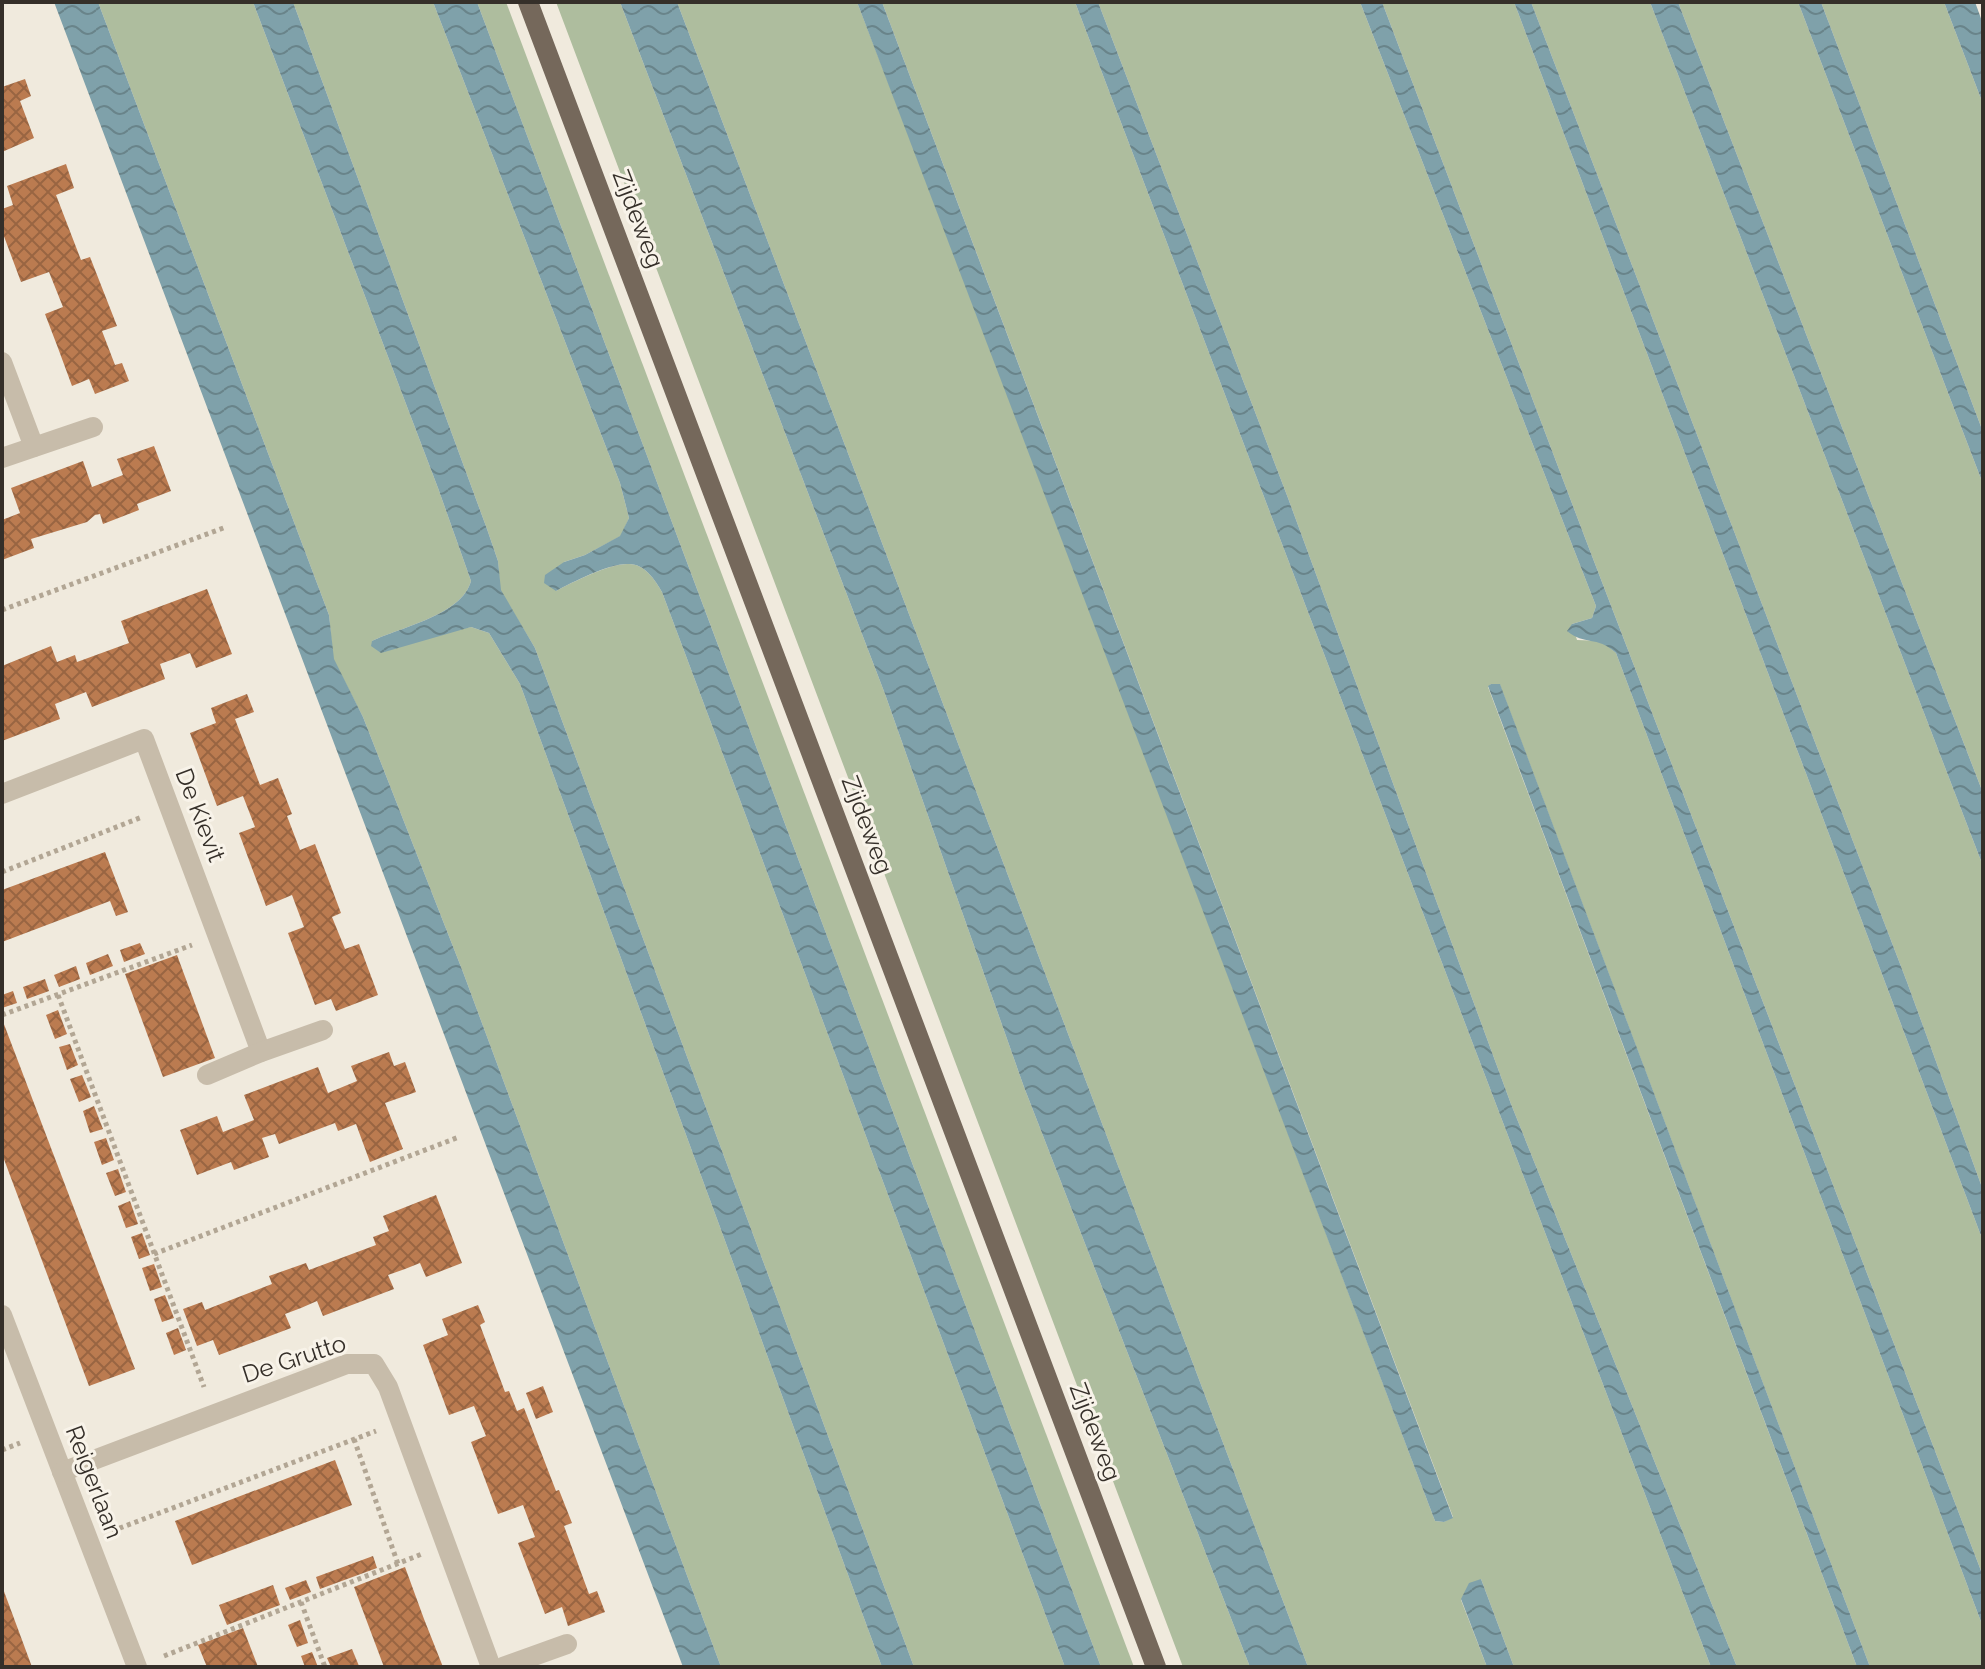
<svg xmlns="http://www.w3.org/2000/svg" width="1985" height="1669" font-family="Raleway,sans-serif">
<defs>
<pattern id="water-waves" width="16" height="10" patternUnits="userSpaceOnUse" patternTransform="scale(2)"><rect width="16" height="10" fill="#7fa1aa"/><path d="M0 5q4-4 8 0t8 0" fill="none" stroke="#69848a"/></pattern>
<pattern id="building-cross-hatch" width="8" height="8" patternUnits="userSpaceOnUse" patternTransform="scale(2)"><rect width="8" height="8" fill="#bb7b50"/><path d="M0 0l8 8M0 8l8-8" fill="none" stroke="#996542"/></pattern>
</defs>
<rect width="100%" height="100%" fill="#f0eadd"/>
<g fill="#aebd9e">
<path d="M98 2H253L438 488 471 581C462 615 401 627 372 641L471 627 489 633 520 684 882 1667H721L463 972 363 717 333 659 329 615Z"/>
<path d="M293 2H433L620 483 629 518 621 536 585 555 564 562 556 591C573 582 610 563 629 564 645 564 655 580 662 592L1065 1667H914L535 648 500 590 498 561 487 529Z"/>
<path d="M477 2H506L1134 1667H1101Z"/>
<path d="M556 2H620L885 694 1024 1087 1250 1667H1183Z"/>
<path d="M677 2H857L947 234 1435 1521 1444 1522 1453 1517 882 2H1075L1711 1667H1514L1481 1579 1461 1600 1487 1667H1308Z"/>
<path d="M1098 2H1360L1596 606 1592 618 1572 624 1577 640 1602 641 1616 653 1983 1627V1667H1870L1500 685 1491 684 1488 687 1857 1667H1737L1511 1104 1288 498Z"/>
<path d="M1382 2H1514L1983 1241V1576L1587 543Z"/>
<path d="M1531 2H1650L1983 866V1190L1907 982Z"/>
<path d="M1678 2H1798L1983 484V793Z"/>
<path d="M1821 2H1944L1983 104V432Z"/>
</g>
<g fill="url(#water-waves)">
<path d="M54 2H98L329 615 334 659 363 717 463 972 721 1667H683Z"/>
<path d="M253 2H293L487 529 498 561 501 590 535 648 914 1667H882L520 684 489 633 471 627 381 653 371 646 372 641C401 627 462 615 471 581L438 488Z"/>
<path d="M433 2H477L1101 1667H1065L662 592C655 580 645 564 629 564 609 563 573 582 556 591L544 583 545 575 564 562 585 555 620 536 629 518 620 483Z"/>
<path d="M620 2H677L1308 1667H1250L1024 1087 885 694Z"/>
<path d="M857 2H882L1453 1518 1444 1522 1435 1521Z"/>
<path d="M1075 2H1098L1288 498 1511 1104 1737 1667H1711Z"/>
<path d="M1360 2H1382L1587 543 1983 1576V1627L1616 653C1596 635 1585 646 1567 631L1572 624 1592 618 1596 606Z"/>
<path d="M1514 2H1531L1907 982 1983 1190V1241Z"/>
<path d="M1650 2H1678L1983 793V866Z"/>
<path d="M1798 2H1821L1983 432V484Z"/>
<path d="M1944 2H1975L1983 24V104Z"/>
<path d="M1491 684H1500L1870 1667H1857L1488 686Z"/>
<path d="M1481 1579 1514 1667H1487L1461 1599 1469 1583Z"/>
</g>
<g fill="url(#building-cross-hatch)">
<path d="M25 79 31 96 20 101 34 138 2 152V87Z"/>
<path d="M66 164 74 188 56 195 81 260 90 257 117 326 102 331 115 365 122 363 129 381 95 394 89 379 72 386 58 348 45 314 63 307 49 272 21 282 2 231V209L13 205 7 186Z"/>
<path d="M154 446 171 491 137 504 139 510 103 524 100 514 95 515 87 522 31 539 34 548 2 560V520L20 513 11 488 83 461 92 487 123 475 117 459Z"/>
<path d="M207 589 232 654 196 668 190 653 174 659 160 664 165 679 92 707 86 692 55 704 60 719 2 741V666L51 646 57 662 75 655 77 662 129 643 121 621Z"/>
<path d="M247 694 254 712 235 719 260 785 278 778 292 814 287 816 300 850 315 844 341 913 332 917 345 949 359 944 378 995 336 1011 331 999 315 1005 288 933 304 927 292 895 266 906 239 833 255 827 243 796 217 806 190 733 216 723 211 708Z"/>
<path d="M105 852 128 912 116 916 110 901 2 942V890Z"/>
<path d="M140 943 145 954 124 962 120 950Z"/>
<path d="M108 954 113 966 90 975 86 963Z"/>
<path d="M177 955 215 1058 163 1077 125 974Z"/>
<path d="M76 966 80 979 59 987 54 975Z"/>
<path d="M45 979 49 991 27 999 23 987Z"/>
<path d="M13 991 17 1003 2 1008V995Z"/>
<path d="M58 1010 67 1034 55 1039 46 1015Z"/>
<path d="M2 1019 135 1369 89 1386 2 1154Z"/>
<path d="M70 1044 78 1065 67 1070 59 1047Z"/>
<path d="M389 1052 394 1066 405 1062 416 1092 385 1103 403 1149 370 1162 356 1124 338 1131 335 1123 279 1144 275 1134 262 1138 269 1157 234 1170 231 1162 197 1175 180 1130 217 1116 223 1132 254 1120 244 1095 318 1067 328 1093 357 1081 351 1066Z"/>
<path d="M82 1075 91 1097 79 1102 70 1079Z"/>
<path d="M94 1106 103 1129 90 1133 83 1111Z"/>
<path d="M106 1138 114 1160 102 1165 94 1142Z"/>
<path d="M118 1169 126 1192 115 1196 106 1173Z"/>
<path d="M436 1195 462 1263 426 1277 420 1263 405 1269 388 1275 394 1289 323 1316 317 1301 301 1308 285 1314 291 1328 219 1355 213 1340 197 1346 183 1309 202 1302 205 1310 272 1284 269 1276 306 1263 309 1270 376 1245 373 1237 389 1231 383 1216Z"/>
<path d="M130 1201 138 1224 126 1228 118 1206Z"/>
<path d="M142 1233 150 1255 139 1259 131 1237Z"/>
<path d="M154 1264 162 1287 150 1291 142 1268Z"/>
<path d="M165 1295 174 1318 162 1322 154 1299Z"/>
<path d="M478 1305 485 1322 480 1325 505 1392 509 1391 517 1411 524 1408 556 1491 559 1490 572 1523 564 1526 589 1594 597 1591 605 1612 568 1626 562 1607 545 1614 518 1543 535 1537 523 1505 498 1514 471 1442 486 1436 474 1406 449 1415 423 1345 448 1335 442 1319Z"/>
<path d="M178 1328 186 1350 174 1355 166 1333Z"/>
<path d="M543 1386 553 1412 536 1419 526 1393Z"/>
<path d="M335 1460 352 1505 192 1565 175 1521Z"/>
<path d="M373 1556 377 1568 320 1589 316 1577Z"/>
<path d="M405 1567 424 1619 443 1667H384L354 1587Z"/>
<path d="M306 1580 311 1592 290 1600 285 1588Z"/>
<path d="M273 1585 280 1605 227 1625 219 1605Z"/>
<path d="M2 1586 32 1667H2Z"/>
<path d="M300 1620 308 1643 297 1647 288 1625Z"/>
<path d="M243 1628 258 1667H207L198 1645Z"/>
<path d="M352 1649 359 1666 331 1667 327 1658Z"/>
<path d="M312 1652 318 1667H305L301 1656Z"/>
</g>
<g fill="none" stroke-linecap="round" stroke-linejoin="round">
<g stroke="#b2a694" stroke-width="5" stroke-dasharray="4 4" stroke-linecap="butt">
<path d="M2 610 226 527"/>
<path d="M2 872 142 817"/>
<path d="M58 995 204 1387"/>
<path d="M2 1015 192 945"/>
<path d="M154 1254 459 1137"/>
<path d="M354 1439 398 1564"/>
<path d="M2 1450 20 1443"/>
<path d="M112 1531 376 1431"/>
<path d="M301 1602 325 1667"/>
<path d="M164 1656 422 1554"/>
</g>
<g stroke="#c7bcaa" stroke-width="20">
<path d="M2 362 34 447"/>
<path d="M2 458 93 427"/>
<path d="M2 794 144 739 261 1052"/>
<path d="M207 1075 261 1052 323 1030"/>
<path d="M2 1315 137 1667"/>
<path d="M62 1472 347 1364H374L388 1387 491 1667"/>
<path d="M503 1667 567 1644"/>
</g>
<path stroke="#75685b" stroke-width="20" d="M528 2 1156 1667"/>
</g>
<g text-anchor="middle" stroke-width="6" stroke-linejoin="round" paint-order="stroke">
<g font-size="24" fill="#352f29" stroke="#f8f3e9">
<text transform="translate(638 219) rotate(69)" y="8">Zijdeweg</text>
<text transform="translate(200 815) rotate(69)" y="8">De Kievit</text>
<text transform="translate(867 825) rotate(69)" y="8">Zijdeweg</text>
<text transform="translate(294 1359) rotate(-18)" y="8">De Grutto</text>
<text transform="translate(1095 1432) rotate(69)" y="8">Zijdeweg</text>
<text transform="translate(94 1482) rotate(69)" y="8">Reigerlaan</text>
</g>
</g>
<rect width="1985" height="1669" fill="none" stroke="#352f29" stroke-width="8"/>
</svg>
